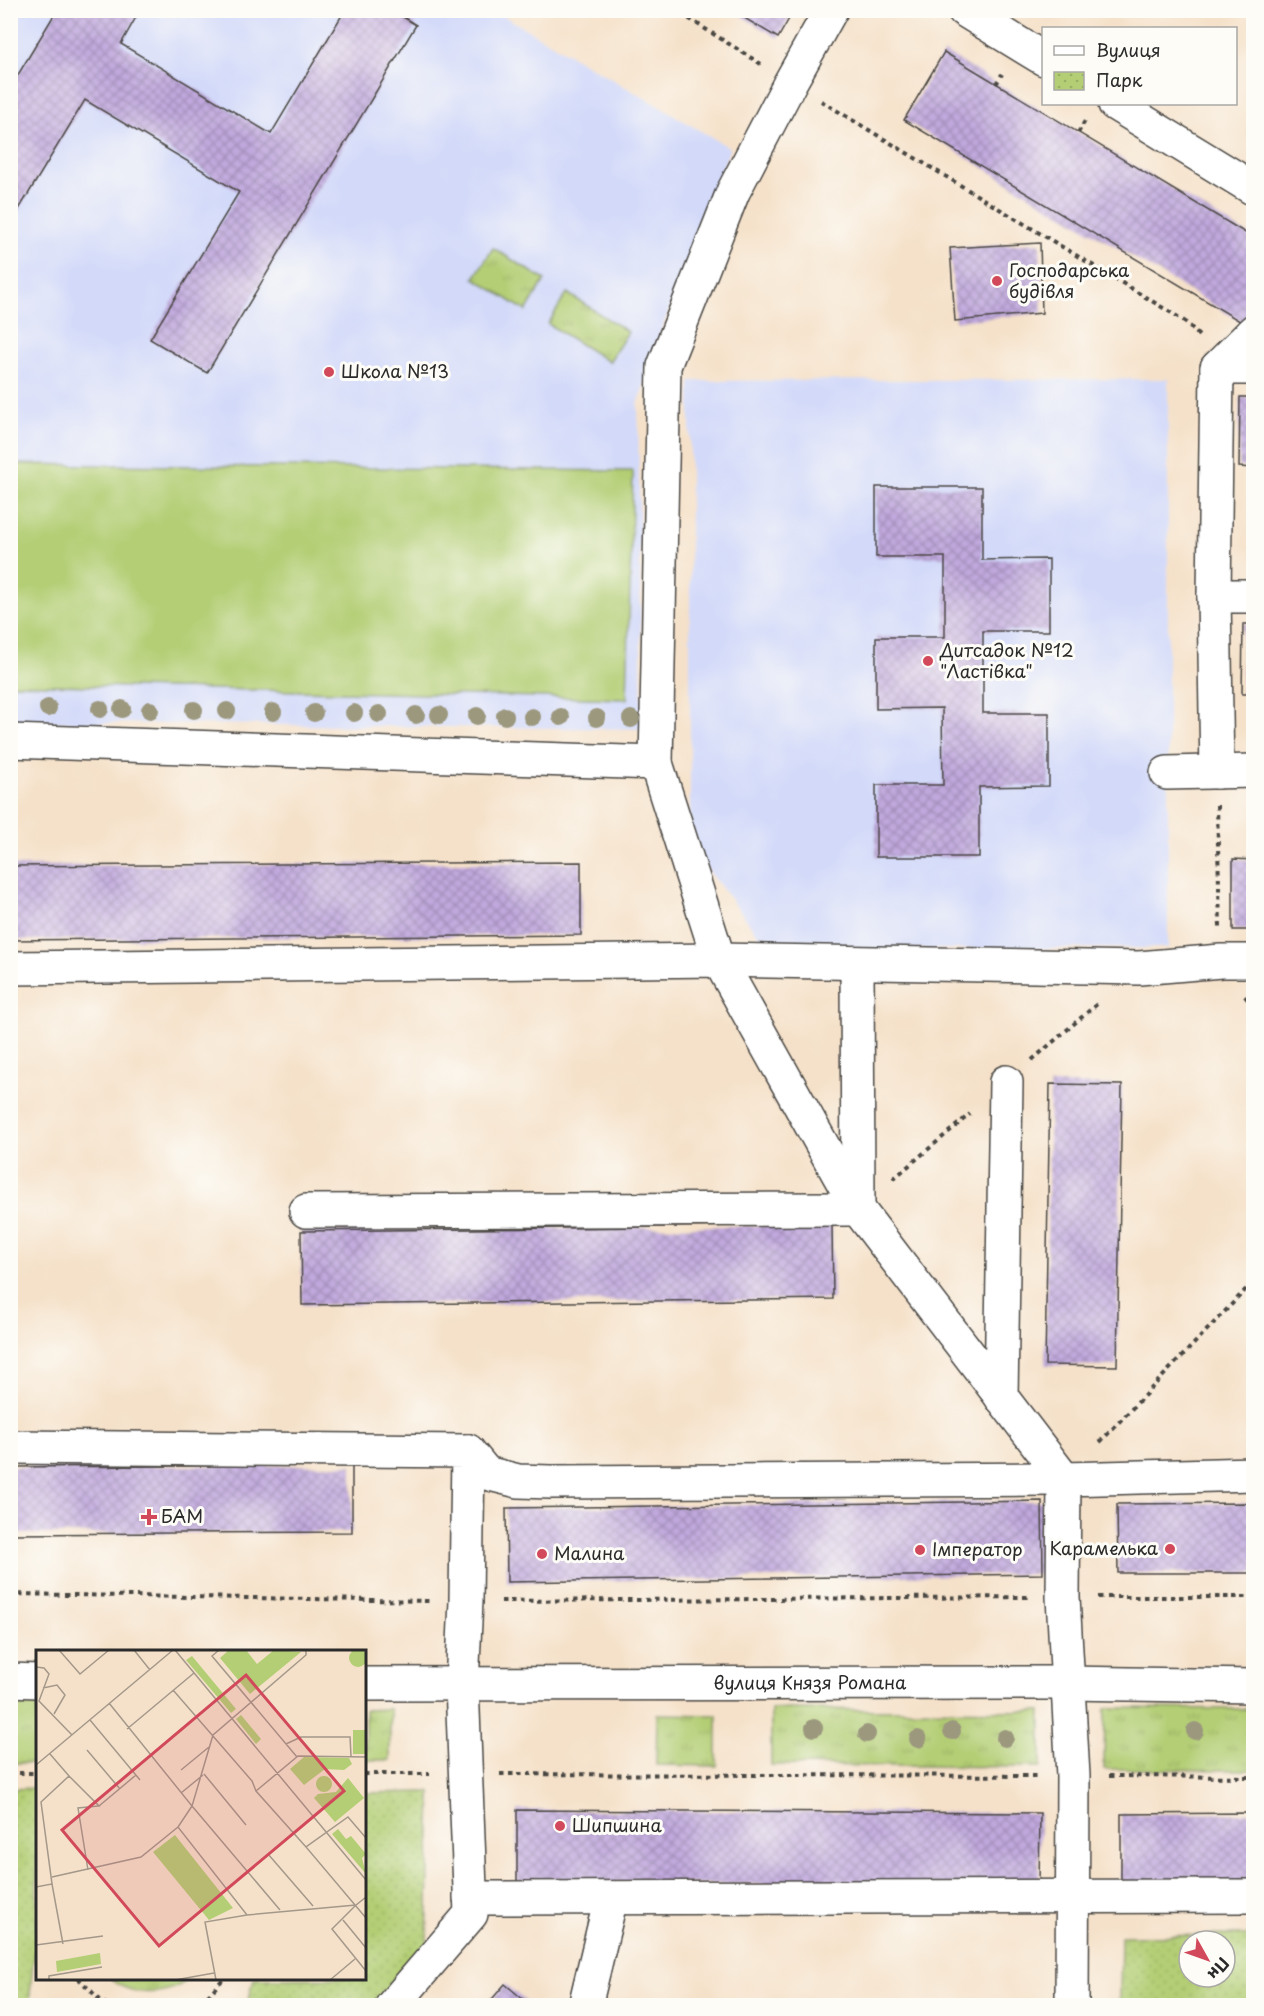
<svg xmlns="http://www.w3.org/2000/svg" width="1264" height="2016" font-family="'Playpen Sans',sans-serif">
<defs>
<pattern id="grass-tufts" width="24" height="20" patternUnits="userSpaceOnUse" patternTransform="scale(1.5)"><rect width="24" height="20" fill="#b3ce74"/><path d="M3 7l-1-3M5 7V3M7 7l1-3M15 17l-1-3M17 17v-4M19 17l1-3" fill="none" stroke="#9ab165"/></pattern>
<pattern id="park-dots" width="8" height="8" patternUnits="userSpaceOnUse" patternTransform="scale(1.5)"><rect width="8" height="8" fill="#b3ce74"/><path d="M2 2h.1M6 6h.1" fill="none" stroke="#9ab165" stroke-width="1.8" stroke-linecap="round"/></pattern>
<pattern id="building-cross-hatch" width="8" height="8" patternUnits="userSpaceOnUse" patternTransform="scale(1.5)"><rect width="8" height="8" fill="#c1a9de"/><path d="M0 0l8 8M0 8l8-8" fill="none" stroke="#9d8ab4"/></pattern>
</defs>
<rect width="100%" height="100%" fill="#fdfcf7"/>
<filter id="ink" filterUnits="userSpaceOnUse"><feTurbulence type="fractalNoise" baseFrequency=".0167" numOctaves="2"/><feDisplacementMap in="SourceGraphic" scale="12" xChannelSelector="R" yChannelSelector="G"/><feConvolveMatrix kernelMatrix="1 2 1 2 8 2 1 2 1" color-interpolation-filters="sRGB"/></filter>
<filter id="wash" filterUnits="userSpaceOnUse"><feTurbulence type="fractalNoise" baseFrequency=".008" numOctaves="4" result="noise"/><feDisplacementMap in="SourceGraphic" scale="24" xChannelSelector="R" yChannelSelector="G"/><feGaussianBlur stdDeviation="1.35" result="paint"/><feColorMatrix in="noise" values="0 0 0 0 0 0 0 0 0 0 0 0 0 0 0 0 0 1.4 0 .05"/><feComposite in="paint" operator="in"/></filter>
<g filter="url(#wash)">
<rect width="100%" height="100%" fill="#f5e1c9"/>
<g fill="#d2d9f9">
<path d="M11 11H495L730 148 658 339 638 405 642 729 11 722Z"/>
<path d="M1168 379V948L770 950 690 847V381Z"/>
</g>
<g fill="url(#grass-tufts)" stroke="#6f7c50" stroke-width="1.5">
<path d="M493 248 545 280 526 311 474 278Z"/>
<path d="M567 293 628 332 609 362 548 324Z"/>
<path d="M37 1705V1763H11V1706Z"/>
<path d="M1105 1708 1253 1709V1770L1104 1769Z"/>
<path d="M390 1709V1760H365V1710Z"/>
<path d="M771 1709 1041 1711V1767L771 1765Z"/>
<path d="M657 1714 717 1715V1766L656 1765Z"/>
<path d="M110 1979H189C166 1997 133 1997 110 1979Z"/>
</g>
<g fill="url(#park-dots)" stroke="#6f7c50" stroke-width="1.5" fill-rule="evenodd">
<path d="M37 1788V1948L33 1962 29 2005H11V1789Z"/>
<path d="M431 1792 427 1945 375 2005 247 2006 254 1979 364 1978 365 1793Z"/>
<path d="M1253 1935V2005H1120L1121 1936ZM1189 1941H1225V1977H1189Z"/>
</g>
<path fill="#b3ce74" stroke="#6f7c50" stroke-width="1.5" d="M11 464 633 471 627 699 11 684Z"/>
<g id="blocks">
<g fill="url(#building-cross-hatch)">
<path d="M57 10H140L121 44 271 134 345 10H392L416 25 207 373 150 339 239 192 85 100 10 224V88Z"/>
<path d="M731 10H794L778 38Z"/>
<path d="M944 52 1254 238V306L1243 323 904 120Z"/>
<path d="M1040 243 1042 313 955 321 950 248Z"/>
<path d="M1240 397H1254V468L1239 467Z"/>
<path d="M876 487H982V560L1049 559V631H983V713H1049V786L979 787V857H876V785H943L942 708 876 709V637H945V557H876Z"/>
<path d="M1243 624H1254V694H1242Z"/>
<path d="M1233 859 1254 860V930H1233Z"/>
<path d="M581 862V935L10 940V866Z"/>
<path d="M1050 1084 1122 1085 1117 1366 1045 1365Z"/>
<path d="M832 1225 833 1299 302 1305 301 1231Z"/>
<path d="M352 1465V1532L10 1534V1467Z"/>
<path d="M1042 1501 1043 1574 507 1582 506 1508Z"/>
<path d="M1254 1503V1573H1118L1117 1504Z"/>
<path d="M517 1810 1040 1813 1039 1886 517 1883Z"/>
<path d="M1254 1813V1884L1121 1885V1814Z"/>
<path d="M505 1984 531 2006H486Z"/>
</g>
</g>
</g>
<g filter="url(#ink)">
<use href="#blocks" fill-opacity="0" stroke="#494643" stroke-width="1.5"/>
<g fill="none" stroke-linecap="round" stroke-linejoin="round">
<g stroke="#494643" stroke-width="36">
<g id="minor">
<path d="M964 10 1044 59"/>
<path d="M1115 104 1254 189"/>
<path d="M1254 331 1217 368H1254"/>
<path d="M1214 596H1254"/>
<path d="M10 741 656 763 664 366 733 192 790 83 831 10"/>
<path d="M656 763 719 960 1139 968 1221 961H1254"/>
<path d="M1217 772 1214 596 1217 368"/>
<path d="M1167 773 1254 771"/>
<path d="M857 963 858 1208"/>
<path d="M10 968 719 960 858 1209 1064 1479 1063 1597 1073 1776 1072 2006"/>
<path d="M306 1211 858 1209"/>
<path d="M1001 1397 1006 1082"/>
<path d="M10 1447 468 1451 466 1601 462 1685 471 1914 392 2006"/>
<path d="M468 1451 486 1473 518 1481 551 1482 1064 1479 1254 1474"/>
<path d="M10 1680 38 1681"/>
<path id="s1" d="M364 1684 1066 1683 1254 1686"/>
<path d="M470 1898 1254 1896"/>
<path d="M585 2006 611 1898"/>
</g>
</g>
<g stroke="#494643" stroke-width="4" stroke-dasharray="4.5 4.5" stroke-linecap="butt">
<path d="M687 10 688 18 761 64"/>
<path d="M996 84 1002 74"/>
<path d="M821 101 1175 315 1187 323 1199 336"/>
<path d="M1078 133 1085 121"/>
<path d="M1217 805 1220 927"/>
<path d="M1245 996 1254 1008"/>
<path d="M1032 1060 1097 1004"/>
<path d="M893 1179 970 1114"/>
<path d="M1100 1442 1254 1281"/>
<path d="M10 1594 431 1601"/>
<path d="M1098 1597H1254"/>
<path d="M501 1601 1028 1597"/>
<path d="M10 1773H38"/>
<path d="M364 1774H430"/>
<path d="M500 1774 1039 1776"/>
<path d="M1109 1776 1254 1777"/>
<path d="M78 1978 101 2001 110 2006"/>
<path d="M192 2006 207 1997 224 1978"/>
</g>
<use href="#minor" stroke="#fff" stroke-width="33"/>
</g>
<g fill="#9c987e">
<circle cx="48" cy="708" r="9"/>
<circle cx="100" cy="709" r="9"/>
<circle cx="122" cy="709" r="9"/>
<circle cx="150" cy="710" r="9"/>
<circle cx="194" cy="710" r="9"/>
<circle cx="227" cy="711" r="9"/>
<circle cx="273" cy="712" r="9"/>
<circle cx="314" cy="713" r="9"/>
<circle cx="354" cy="713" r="9"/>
<circle cx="379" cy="714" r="9"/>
<circle cx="416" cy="715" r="9"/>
<circle cx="439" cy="715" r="9"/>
<circle cx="477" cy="716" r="9"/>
<circle cx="505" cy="716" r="9"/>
<circle cx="532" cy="717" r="9"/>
<circle cx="561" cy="717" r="9"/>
<circle cx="597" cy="718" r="9"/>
<circle cx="631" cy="719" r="9"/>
<circle cx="814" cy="1728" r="9"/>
<circle cx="952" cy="1731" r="9"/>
<circle cx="1195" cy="1731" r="9"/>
<circle cx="867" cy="1734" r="9"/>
<circle cx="1005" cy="1738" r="9"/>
<circle cx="918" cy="1739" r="9"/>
</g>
</g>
<g fill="#d1495b" stroke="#fdfcf7" stroke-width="2">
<circle cx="997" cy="281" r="6"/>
<circle cx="329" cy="372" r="6"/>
<circle cx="928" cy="661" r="6"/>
<path d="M146 1508h6v6h6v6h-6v6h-6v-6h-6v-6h6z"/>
<circle cx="1170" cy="1549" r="6"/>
<circle cx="920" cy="1550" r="6"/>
<circle cx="542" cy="1554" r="6"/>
<circle cx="560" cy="1826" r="6"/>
</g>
<g text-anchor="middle" stroke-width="6" stroke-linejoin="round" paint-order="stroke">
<g font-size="18" fill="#2b2b2b" stroke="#fdfcf7" text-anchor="start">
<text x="1009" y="277">Господарська<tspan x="1009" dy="21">будівля</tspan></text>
<text x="341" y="378">Школа №13</text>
<text x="940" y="657">Дитсадок №12<tspan x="940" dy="21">"Ластівка"</tspan></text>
<text x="161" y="1523">БАМ</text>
<text x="1158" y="1555" text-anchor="end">Карамелька</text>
<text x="932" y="1556">Імператор</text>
<text x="554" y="1560">Малина</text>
<text x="572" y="1832">Шипшина</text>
</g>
<g font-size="18" fill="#2b2b2b" stroke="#fdfcf7">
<text dy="6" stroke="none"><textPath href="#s1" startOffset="446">вулиця Князя Романа</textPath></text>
</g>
</g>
<g transform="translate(36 1650)">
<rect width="330" height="330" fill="#f5e1c9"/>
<path d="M156 6 200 59 195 63 150 10ZM205 65 225 89 220 94 200 69ZM280 134a8 8 0 1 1 16 0a8 8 0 1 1-16 0ZM302 179 310 189 315 186 330 204 326 208 330 224 296 184ZM64 303 65 314 21 322 20 311Z" fill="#b3ce74"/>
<path d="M193 0H210L221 14 238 0 265 2 214 44 184 8ZM317 80H330V104H317ZM268 107 313 108 316 114 308 120 289 119 268 135 254 119ZM312 128 328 148 299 172 278 148 282 144 300 142Z" fill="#b3ce74"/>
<path d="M313 8a9 9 0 1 1 18 0a9 9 0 1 1-18 0ZM139 185 197 258 173 270 117 202Z" fill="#b3ce74"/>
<path fill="none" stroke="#a4988a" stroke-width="1.5" d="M23 0 44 24 73 0M98 0 114 20M139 0 330 230M183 0 176 6 261 107M0 17 8 18 13 24 3 51 36 85M7 38 21 35 29 45 18 64M137 40 216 131 220 141M73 53 156 156 142 177M54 70 104 130M91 79 158 23M250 94 265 87H314L315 106M51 100 84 139M0 115 137 0M145 120 173 97M168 124 210 175M33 126 63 156 42 158 52 220M145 143 167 125M63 156 100 125M330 188 312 167 270 197 330 268M270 197 220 141 262 106 330 107M232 204 277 256M16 227 105 207 142 177 211 265 320 255 330 247M16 234 27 294M0 237 16 234 5 152 33 126 14 104M320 255 296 279 330 321M244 260 156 156 177 85 270 5V0M307 270 330 298M0 295 67 286M13 330V326L66 317M139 330 178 323M180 330 169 272 211 265M294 330 319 309"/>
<path fill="#d1495b" fill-opacity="0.15" stroke="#d1495b" stroke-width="3" d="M210 25 308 141 123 296 26 180Z"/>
<rect width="330" height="330" fill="none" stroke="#2b2b2b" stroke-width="3"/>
</g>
<rect width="1264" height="2016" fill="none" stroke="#fdfcf7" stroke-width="36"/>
<rect x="1042" y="27" width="195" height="78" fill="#fdfcf7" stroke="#a9a8a5" stroke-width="1.5"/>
<rect x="1054" y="46" width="30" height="9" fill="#ffffff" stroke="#a9a8a5" stroke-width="1.5"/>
<text x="1096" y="57" font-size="18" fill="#2b2b2b">Вулиця</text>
<rect x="1054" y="72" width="30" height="18" fill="url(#park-dots)" stroke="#a9a8a5" stroke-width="1.5"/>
<text x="1096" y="87" font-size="18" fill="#2b2b2b">Парк</text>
<g transform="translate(1207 1959) rotate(130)"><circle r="28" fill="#fdfcf7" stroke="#a9a8a5" stroke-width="1.5"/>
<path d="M0-4.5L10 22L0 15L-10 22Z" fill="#d1495b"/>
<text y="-9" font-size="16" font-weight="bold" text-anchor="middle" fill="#2b2b2b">Пн</text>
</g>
</svg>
